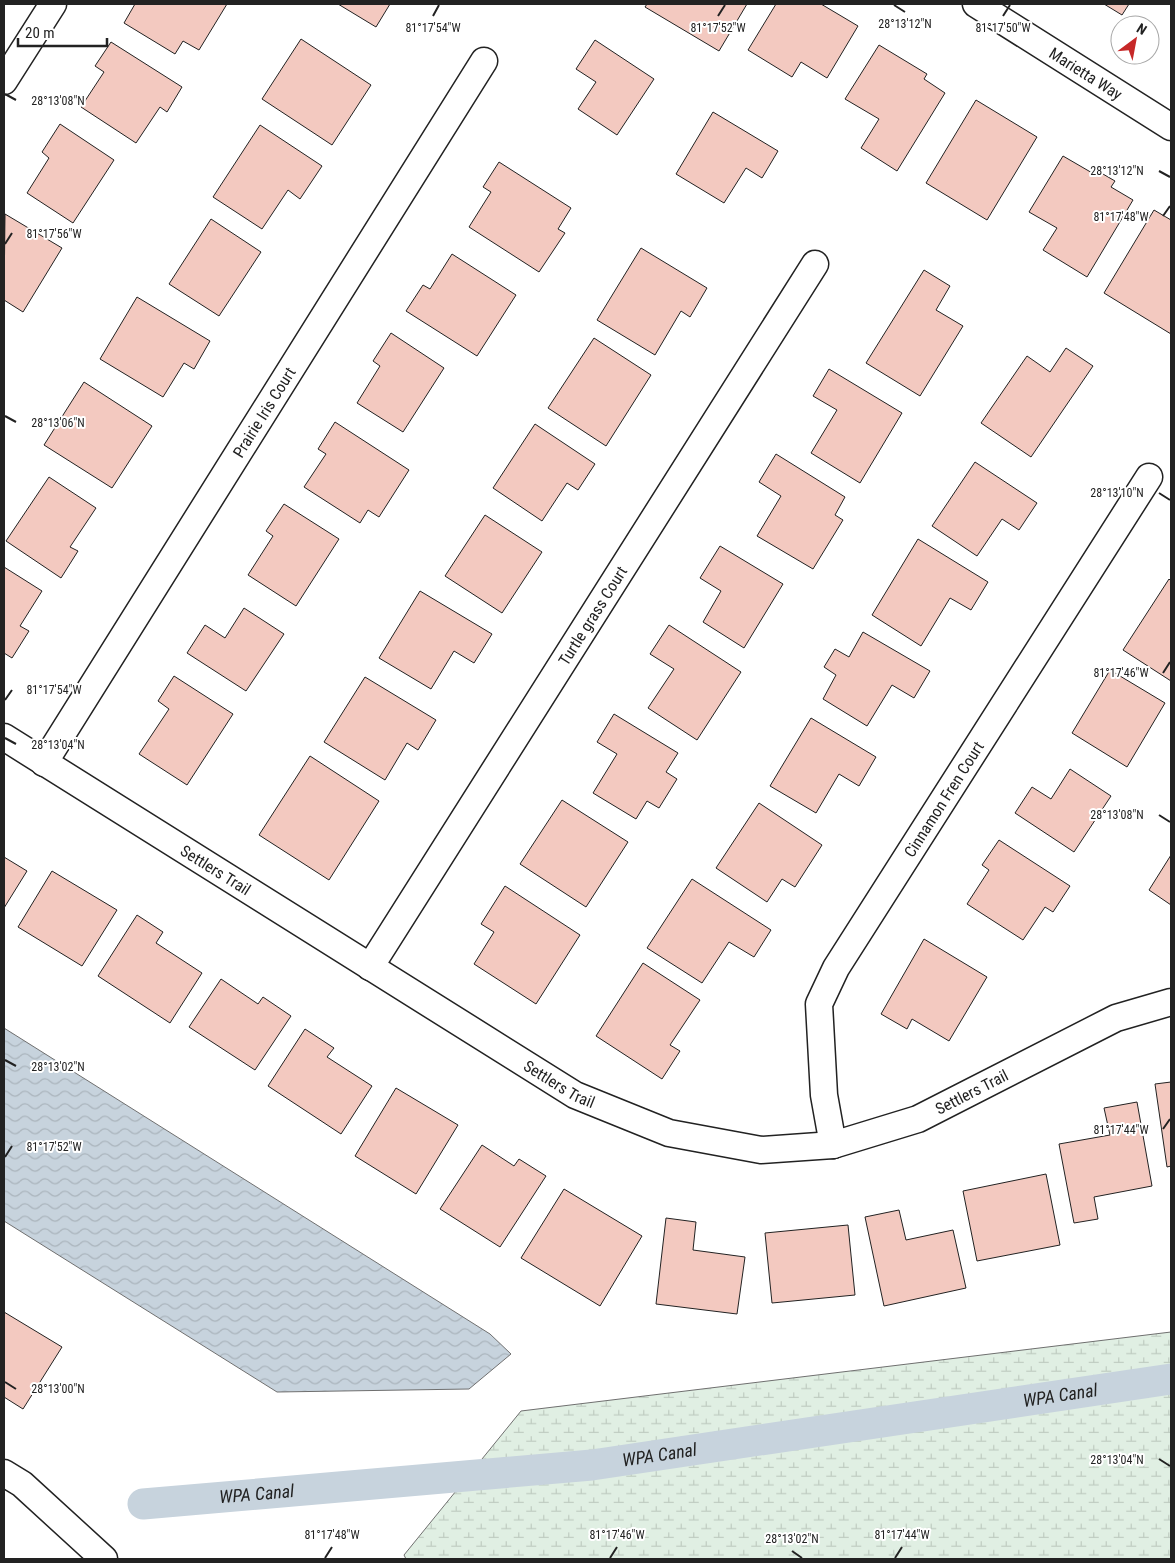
<svg xmlns="http://www.w3.org/2000/svg" width="1175" height="1563" font-family="'Roboto Condensed',sans-serif">
<defs>
<pattern id="wetland-marsh" width="20" height="14" patternUnits="userSpaceOnUse" patternTransform="scale(1.25)"><rect width="20" height="14" fill="#e0efe3"/><path d="M1 5h8M5 5V1M11 12h8M15 12V8" fill="none" stroke="#c0cdc2"/></pattern>
<pattern id="water-waves" width="16" height="10" patternUnits="userSpaceOnUse" patternTransform="scale(1.25)"><rect width="16" height="10" fill="#c7d3dd"/><path d="M0 5q4-4 8 0t8 0" fill="none" stroke="#abb5bd"/></pattern>
</defs>
<rect width="100%" height="100%" fill="#fff"/>
<path fill="url(#wetland-marsh)" stroke="#6f6f6f" d="M1171 1332V1559H406L404 1555 521 1411Z"/>
<path fill="url(#water-waves)" stroke="#6f6f6f" d="M4 1028 490 1334 511 1354 469 1389 277 1392 4 1221Z"/>
<g fill="none" stroke-linecap="round" stroke-linejoin="round">
<path stroke="#c7d3dd" stroke-width="31" id="s1" d="M143 1504 592 1465 1171 1379"/>
</g>
<g fill="#f3c9c0" stroke="#222">
<path d="M135 4H227L199 50 183 41 175 54 124 23Z"/>
<path d="M338 4H390L376 27Z"/>
<path d="M647 4H747L719 51 645 7Z"/>
<path d="M776 4H821L858 26 827 78 801 62 792 77 748 50Z"/>
<path d="M1104 4H1129L1122 15Z"/>
<path d="M301 39 371 85 332 145 262 99Z"/>
<path d="M595 40 654 79 617 135 578 109 596 82 576 69Z"/>
<path d="M111 42 182 87 167 112 160 107 136 143 81 107 104 72 95 66Z"/>
<path d="M879 45 927 74 924 79 945 93 897 171 861 148 879 119 845 99Z"/>
<path d="M976 100 1037 137 987 220 926 183Z"/>
<path d="M713 112 778 151 762 178 746 168 724 203 676 174Z"/>
<path d="M60 124 114 160 73 223 27 193 49 158 42 152Z"/>
<path d="M260 125 322 166 300 199 288 190 262 229 213 197Z"/>
<path d="M1063 156 1094 174 1096 170 1115 181 1111 187 1133 200 1087 277 1043 250 1057 228 1029 212Z"/>
<path d="M499 162 571 208 558 229 565 233 539 272 469 227 491 192 483 187Z"/>
<path d="M1154 210 1171 220V334L1104 293Z"/>
<path d="M5 214 62 248 23 312 4 300Z"/>
<path d="M211 219 261 252 219 316 169 284Z"/>
<path d="M641 248 707 288 690 317 681 311 655 355 597 320Z"/>
<path d="M452 254 516 295 477 356 406 311 423 285 430 289Z"/>
<path d="M924 270 950 286 936 310 963 326 920 396 866 363Z"/>
<path d="M137 297 210 341 194 369 184 363 163 397 100 359Z"/>
<path d="M391 333 444 368 403 432 357 403 380 366 373 361Z"/>
<path d="M594 338 651 375 606 446 548 408Z"/>
<path d="M1066 348 1093 366 1031 457 981 423 1027 356 1050 372Z"/>
<path d="M829 369 902 413 860 483 811 453 837 410 813 396Z"/>
<path d="M84 382 152 426 112 488 44 445Z"/>
<path d="M335 422 409 470 379 517 368 510 360 523 304 487 326 454 318 449Z"/>
<path d="M535 424 595 464 578 490 567 483 542 521 493 488Z"/>
<path d="M776 454 845 497 835 515 843 520 813 569 757 536 781 496 759 482Z"/>
<path d="M975 462 1037 503 1019 530 1002 519 977 556 932 526Z"/>
<path d="M49 477 96 508 70 547 78 551 61 578 6 541Z"/>
<path d="M284 504 339 539 296 606 248 575 273 536 266 531Z"/>
<path d="M485 515 542 552 502 613 445 576Z"/>
<path d="M918 539 988 582 971 610 950 598 921 646 872 615Z"/>
<path d="M720 546 783 584 744 648 703 622 721 591 700 578Z"/>
<path d="M4 567 42 591 20 626 29 631 12 658 4 653Z"/>
<path d="M1169 579 1171 581V681L1123 650Z"/>
<path d="M420 591 492 634 474 663 454 651 431 689 379 658Z"/>
<path d="M244 608 284 634 246 691 187 653 205 625 225 638Z"/>
<path d="M669 625 741 672 697 740 648 708 674 669 650 654Z"/>
<path d="M863 632 930 671 914 698 892 685 867 726 823 699 836 675 824 667 835 649 849 657Z"/>
<path d="M1110 670 1165 703 1127 767 1072 733Z"/>
<path d="M174 676 233 714 187 785 139 754 169 709 158 701Z"/>
<path d="M365 677 436 720 418 750 407 743 385 780 324 742Z"/>
<path d="M614 714 678 753 666 772 677 779 659 808 647 801 636 819 593 793 617 754 597 742Z"/>
<path d="M811 718 876 757 859 786 839 774 816 813 770 786Z"/>
<path d="M310 756 379 801 329 880 259 835Z"/>
<path d="M1070 769 1111 796 1074 852 1015 813 1032 787 1051 799Z"/>
<path d="M562 800 628 842 586 907 520 864Z"/>
<path d="M759 803 822 845 795 887 782 879 767 902 716 868Z"/>
<path d="M999 840 1070 886 1053 912 1045 907 1023 940 967 904 989 870 982 865Z"/>
<path d="M1171 855V905L1149 890Z"/>
<path d="M4 857 27 871 4 908Z"/>
<path d="M52 871 117 910 82 966 18 927Z"/>
<path d="M692 879 771 930 754 957 729 942 702 983 647 948Z"/>
<path d="M505 886 580 935 536 1004 474 964 494 932 481 924Z"/>
<path d="M137 915 163 932 156 943 202 973 170 1023 98 976Z"/>
<path d="M924 939 987 977 949 1041 912 1019 907 1029 881 1014Z"/>
<path d="M643 963 700 1000 670 1045 680 1051 662 1079 596 1036Z"/>
<path d="M221 979 258 1004 263 997 291 1016 255 1070 189 1027Z"/>
<path d="M305 1029 334 1048 327 1057 372 1086 341 1134 268 1086Z"/>
<path d="M1171 1082V1166L1167 1167 1155 1084Z"/>
<path d="M396 1088 458 1125 416 1194 355 1156Z"/>
<path d="M1137 1102 1152 1186 1094 1197 1098 1219 1074 1223 1059 1144 1110 1135 1104 1108Z"/>
<path d="M482 1145 514 1166 519 1159 546 1176 500 1247 440 1209Z"/>
<path d="M1046 1174 1060 1245 977 1261 963 1191Z"/>
<path d="M564 1189 642 1236 600 1306 521 1258Z"/>
<path d="M899 1210 906 1240 953 1230 966 1288 884 1306 865 1217Z"/>
<path d="M666 1218 696 1222 693 1250 745 1257 737 1314 656 1304Z"/>
<path d="M848 1225 855 1295 772 1303 765 1233Z"/>
<path d="M4 1312 62 1347 23 1409 4 1397Z"/>
</g>
<g fill="none" stroke-linecap="round" stroke-linejoin="round">
<g stroke="#222" stroke-width="29">
<g id="street">
<path id="s2" d="M976 4 1171 127"/>
<path d="M4 81 53 4"/>
<path id="s3" d="M4 737 575 1095 669 1133 761 1150 833 1145 918 1119 1116 1018 1171 1002"/>
<path id="s4" d="M44 763 484 61"/>
<path id="s5" d="M370 967 815 264"/>
<path id="s6" d="M833 1145 824 1095 819 1004 836 968 1149 477"/>
<path d="M4 1473 22 1484 104 1559"/>
</g>
</g>
<use href="#street" stroke="#fff" stroke-width="26"/>
</g>
<path fill="none" stroke="#222" stroke-width="2" d="M894 5 905 12M433 16 439 5M718 16 725 5M1003 16 1010 5M5 94 16 100M1159 171 1170 177M1163 216 1170 206M5 244 12 233M5 416 16 422M1159 493 1170 500M1163 673 1170 662M5 700 12 690M5 738 16 744M1159 815 1170 822M5 1060 16 1066M1163 1129 1170 1119M5 1157 12 1146M5 1382 16 1389M1159 1459 1170 1466M792 1551 802 1558M325 1558 332 1547M610 1558 617 1547M895 1558 902 1547"/>
<g text-anchor="middle" stroke-width="4" stroke-linejoin="round" paint-order="stroke">
<g font-size="16" fill="#222" stroke="#fff">
<text dy="6" stroke="none"><textPath href="#s2" startOffset="130">Marietta Way</textPath></text>
<text dy="6" stroke="none"><textPath href="#s4" startOffset="414">Prairie Iris Court</textPath></text>
<text dy="6" stroke="none"><textPath href="#s5" startOffset="416">Turtle grass Court</textPath></text>
<text dy="6" stroke="none"><textPath href="#s6" startOffset="382">Cinnamon Fren Court</textPath></text>
<text dy="6" stroke="none"><textPath href="#s3" startOffset="250">Settlers Trail</textPath></text>
<text dy="6" stroke="none"><textPath href="#s3" startOffset="655">Settlers Trail</textPath></text>
<text dy="6" stroke="none"><textPath href="#s3" startOffset="1090">Settlers Trail</textPath></text>
</g>
<g font-size="18" font-style="italic" fill="#222" stroke="#fff">
<text dy="6" stroke="none"><textPath href="#s1" startOffset="924">WPA Canal</textPath></text>
<text dy="6" stroke="none"><textPath href="#s1" startOffset="519">WPA Canal</textPath></text>
<text dy="6" stroke="none"><textPath href="#s1" startOffset="114">WPA Canal</textPath></text>
</g>
</g>
<g font-size="12" text-anchor="middle" fill="#222" stroke="#fff" stroke-width="4" stroke-linejoin="round" paint-order="stroke">
<text x="905" y="28">28°13'12"N</text>
<text x="433" y="32">81°17'54"W</text>
<text x="718" y="32">81°17'52"W</text>
<text x="1003" y="32">81°17'50"W</text>
<text x="58" y="105">28°13'08"N</text>
<text x="1117" y="175">28°13'12"N</text>
<text x="1121" y="221">81°17'48"W</text>
<text x="54" y="238">81°17'56"W</text>
<text x="58" y="427">28°13'06"N</text>
<text x="1117" y="497">28°13'10"N</text>
<text x="1121" y="677">81°17'46"W</text>
<text x="54" y="694">81°17'54"W</text>
<text x="58" y="749">28°13'04"N</text>
<text x="1117" y="819">28°13'08"N</text>
<text x="58" y="1071">28°13'02"N</text>
<text x="1121" y="1134">81°17'44"W</text>
<text x="54" y="1151">81°17'52"W</text>
<text x="58" y="1393">28°13'00"N</text>
<text x="1117" y="1464">28°13'04"N</text>
<text x="332" y="1539">81°17'48"W</text>
<text x="617" y="1539">81°17'46"W</text>
<text x="902" y="1539">81°17'44"W</text>
<text x="792" y="1543">28°13'02"N</text>
</g>
<rect width="1175" height="1563" fill="none" stroke="#222222" stroke-width="10"/>
<g transform="translate(1135 40) rotate(32)"><circle r="24" fill="#ffffff" stroke="#a7a7a7"/>
<path d="M0-4L9 19L0 12L-9 19Z" fill="#c62828"/>
<text y="-8" font-size="14" font-weight="bold" text-anchor="middle" fill="#222222">N</text>
</g>
<path d="M18 38v8h89v-8" fill="none" stroke="#222222" stroke-width="2.5"/>
<text x="25" y="38" font-size="15" fill="#222222" stroke="#ffffff" stroke-width="4" paint-order="stroke">20 m</text>
</svg>
